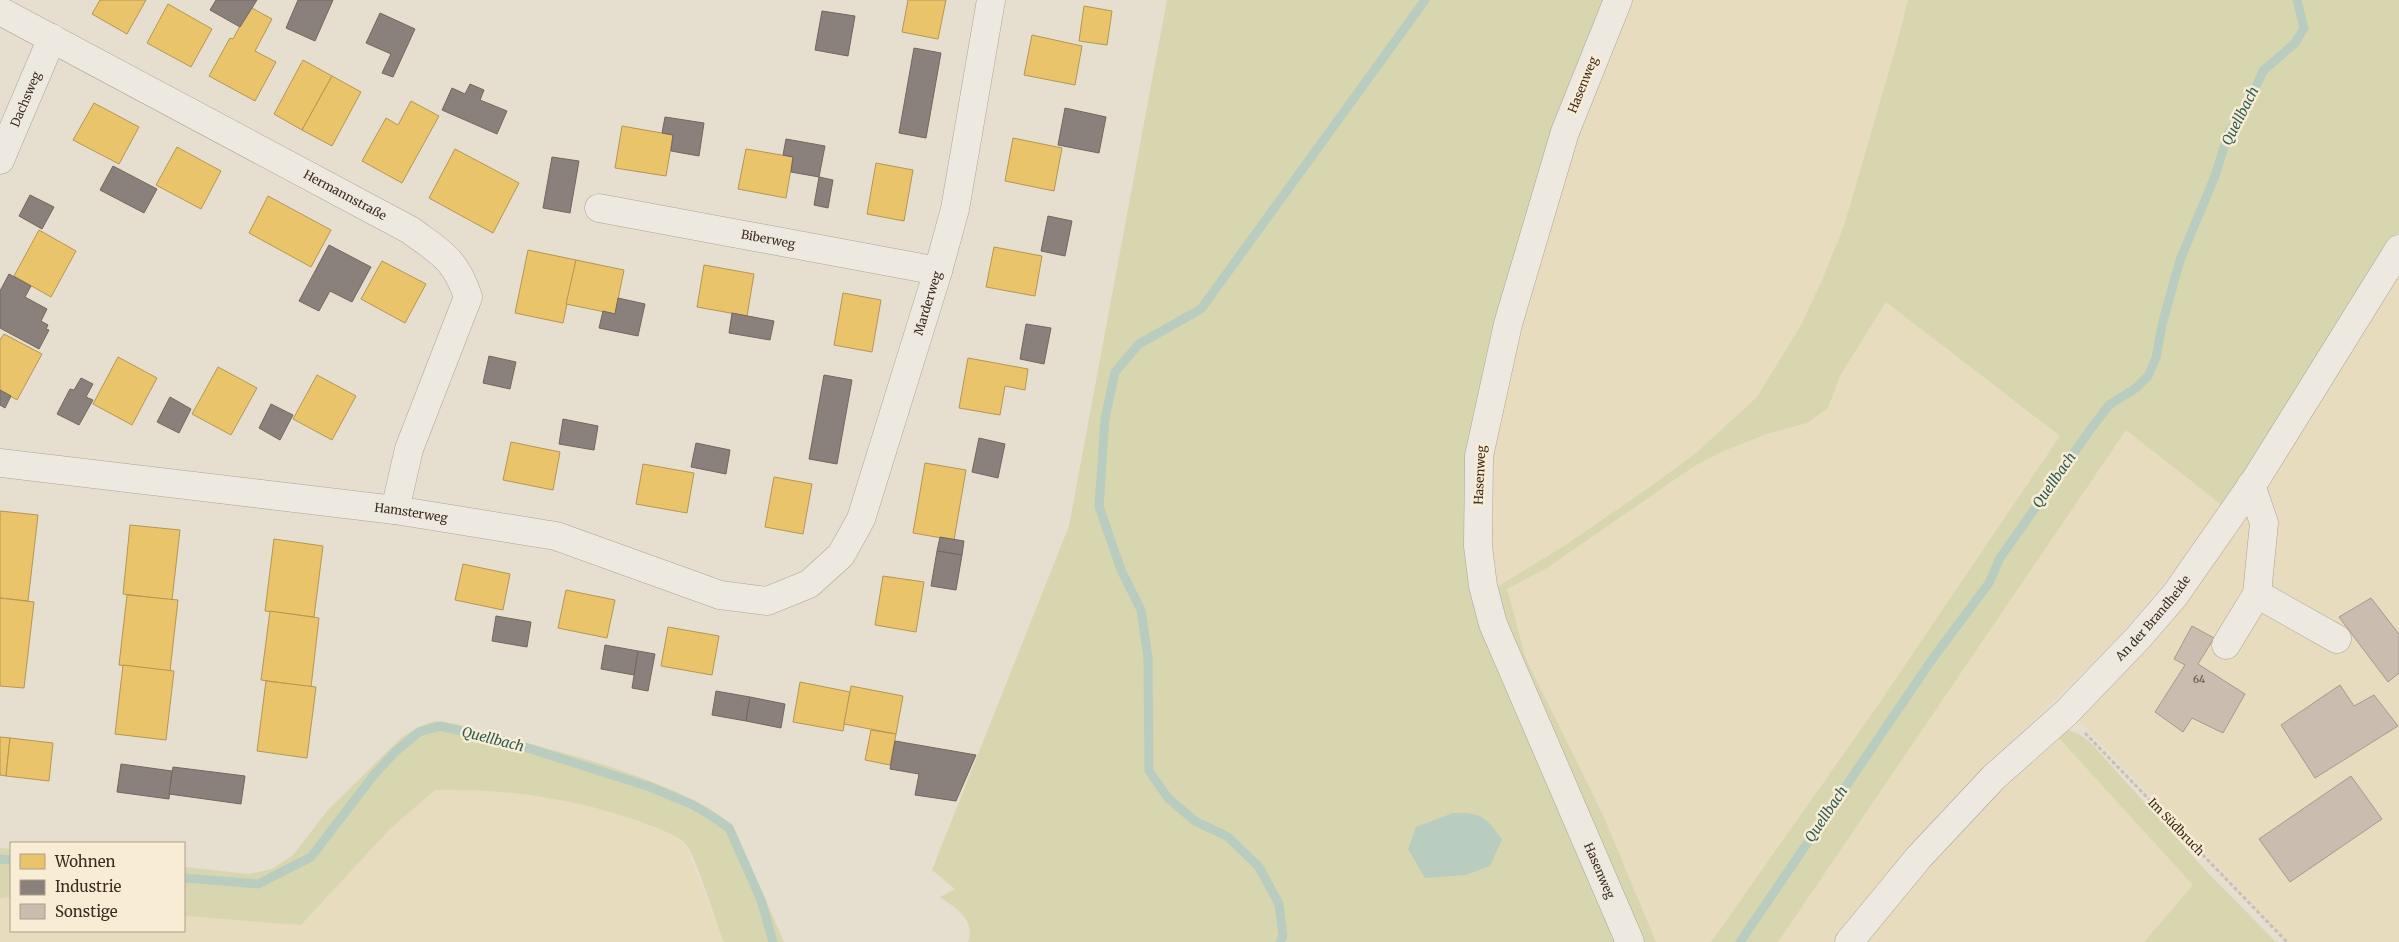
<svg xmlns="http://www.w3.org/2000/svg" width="2399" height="942" font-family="Merriweather,serif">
<rect width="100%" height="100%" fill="#e6dece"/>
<g fill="#e7ddbe">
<path d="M1627 0H1908L1897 43 1844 226 1822 280 1801 325 1757 397 1696 453 1647 489 1567 544 1492 590 1489 459 1548 207Z"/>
<path d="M2399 274V942H2288L2072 713Z"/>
<path d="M1886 302 2060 437 1876 708 1711 942H1656L1603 815 1526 659 1507 589 1547 568 1693 467 1721 452 1767 434 1807 423 1828 408 1840 376Z"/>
<path d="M2126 429 2227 509 2113 643 1955 796 1903 857 1836 942H1778Z"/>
<path d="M2057 735 2194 885 2144 942H1866L1963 826Z"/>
<path d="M435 790H479L560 799 621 815 660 829 685 844 724 942H0V898L11 897V931H184V916L301 925 390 829Z"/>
</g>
<g fill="#d7d6af">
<path d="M1167 0H1607L1469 523 1619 942H968C976 920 956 908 940 897L955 889 932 870 1069 526Z"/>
<path d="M1908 0H2399V232L2334 340 2227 509 2126 430 1778 942H1711L1876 708 2060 436 1886 302 1840 376 1828 408 1807 423 1767 434 1721 452 1693 467 1547 568 1507 589 1526 659 1603 815 1656 942H1634L1492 590 1567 544 1647 489 1696 453 1757 397 1801 325 1822 280 1844 226 1897 43Z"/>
<path d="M435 721 456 724C528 744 603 760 672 790 694 800 717 810 734 828L784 942H724C717 925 695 853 685 843 674 834 657 828 644 823 577 799 506 788 435 790L390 829 301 925 184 916V867L249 874 272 869 293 855 328 810 402 737 418 727Z"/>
<path d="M2065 729 2079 734 2092 744 2207 872 2276 942H2144L2193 885 2057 736 1963 826 1866 942 1930 855Z"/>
<path d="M0 848 11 849V897L0 898Z"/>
</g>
<path fill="#b9ccc0" d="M1453 813C1482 812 1485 817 1502 839L1490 866 1466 875 1425 878 1408 849 1416 827Z"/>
<g fill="#e9c46a" stroke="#b59653">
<path d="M100 0H146L127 34 92 14Z"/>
<path d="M908 0H946L938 39 902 32Z"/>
<path d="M168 4 212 29 191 67 147 43Z"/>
<path d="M1084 6 1112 11 1107 45 1079 41Z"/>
<path d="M250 7 272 19 255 51 276 62 255 101 209 76 230 38 233 39Z"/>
<path d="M1032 35 1082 46 1075 85 1024 75Z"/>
<path d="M303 60 332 76 302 130 274 114Z"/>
<path d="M332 76 361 92 332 146 302 130Z"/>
<path d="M411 101 439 116 402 183 362 161 386 118 398 125Z"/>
<path d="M94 103 139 127 119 164 73 140Z"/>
<path d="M622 126 673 135 666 176 615 168Z"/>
<path d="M1013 138 1062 148 1054 191 1005 181Z"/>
<path d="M177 147 221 171 201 209 156 185Z"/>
<path d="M455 149 519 183 493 233 429 198Z"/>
<path d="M746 149 793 157 786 198 738 189Z"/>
<path d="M876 163 913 170 904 221 867 214Z"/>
<path d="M268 196 331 230 311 267 249 233Z"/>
<path d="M39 230 76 251 51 297 14 276Z"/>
<path d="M994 247 1042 256 1035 296 986 287Z"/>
<path d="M528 250 576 260 563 323 515 313Z"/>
<path d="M576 260 624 270 615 314 566 304Z"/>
<path d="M382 261 426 284 405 323 361 299Z"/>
<path d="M704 265 754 274 747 316 697 307Z"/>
<path d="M843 293 881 300 872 352 834 345Z"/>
<path d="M4 334 42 354 17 400 0 390V340Z"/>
<path d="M118 357 157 378 132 425 93 404Z"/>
<path d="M968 358 1028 369 1025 390 1005 386 1000 415 959 408Z"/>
<path d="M218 367 257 388 231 435 192 414Z"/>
<path d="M317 375 356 396 332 440 293 419Z"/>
<path d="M511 442 560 452 553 490 503 480Z"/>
<path d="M925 463 966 470 954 540 913 533Z"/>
<path d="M643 464 694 473 687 513 636 504Z"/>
<path d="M774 477 812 484 803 534 765 527Z"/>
<path d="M0 511 38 515 28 601 0 598Z"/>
<path d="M130 525 180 530 172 600 123 594Z"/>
<path d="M274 539 323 546 314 617 265 611Z"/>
<path d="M463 564 510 574 503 610 455 600Z"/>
<path d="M883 576 924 582 916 632 875 625Z"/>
<path d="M566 590 615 600 607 638 558 628Z"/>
<path d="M127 595 178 600 170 671 119 665Z"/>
<path d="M0 598 34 602 24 688 0 686Z"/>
<path d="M270 611 319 618 311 687 261 680Z"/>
<path d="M668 627 719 636 712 675 661 666Z"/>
<path d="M123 665 174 671 166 740 115 734Z"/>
<path d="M266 681 316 687 307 758 257 751Z"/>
<path d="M800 682 850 692 843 731 793 722Z"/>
<path d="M851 686 903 696 896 734 844 724Z"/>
<path d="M871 730 896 734 890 765 865 760Z"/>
<path d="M0 737 10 738 6 776 0 775Z"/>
<path d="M10 738 53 743 49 781 6 776Z"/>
</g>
<g fill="#8a817c" stroke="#736760">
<path d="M216 0H257L240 27 210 10Z"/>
<path d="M298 0H333L315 41 286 28Z"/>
<path d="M822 11 855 16 848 56 815 50Z"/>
<path d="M380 13 415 29 393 77 382 73 391 54 366 43Z"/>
<path d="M914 48 941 53 926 138 899 133Z"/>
<path d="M470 84 484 90 480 100 507 111 497 134 442 110 452 88 465 94Z"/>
<path d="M1065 108 1106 117 1099 153 1058 145Z"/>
<path d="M665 117 704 123 699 156 671 151 673 135 662 133Z"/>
<path d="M786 139 825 146 819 177 791 172 793 157 783 155Z"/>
<path d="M552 157 579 161 570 213 543 208Z"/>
<path d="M113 166 157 189 144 213 100 190Z"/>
<path d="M819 177 833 180 828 208 814 205Z"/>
<path d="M30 195 54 207 42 229 19 216Z"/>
<path d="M1048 216 1072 221 1065 256 1041 251Z"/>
<path d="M329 245 371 267 352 302 330 291 319 311 299 301Z"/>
<path d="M9 274 31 286 25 297 47 309 41 321 48 325 46 329 49 330 39 349 0 328V291Z"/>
<path d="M618 298 645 304 638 336 599 328 603 311 615 314Z"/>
<path d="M732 313 774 321 770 340 729 333Z"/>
<path d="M1026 324 1051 328 1044 364 1020 359Z"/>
<path d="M489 356 516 362 510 389 483 383Z"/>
<path d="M824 375 852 380 837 464 809 459Z"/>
<path d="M81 378 93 384 86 397 93 400 79 425 57 414 70 389 74 390Z"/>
<path d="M0 390 11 396 5 408 0 405Z"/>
<path d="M170 397 191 409 179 433 157 422Z"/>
<path d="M271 404 293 415 280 440 259 428Z"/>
<path d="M563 419 598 426 594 450 559 444Z"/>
<path d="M979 438 1005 444 998 478 972 472Z"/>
<path d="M696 443 730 450 726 474 691 467Z"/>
<path d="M940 537 964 541 962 555 937 551Z"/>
<path d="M937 551 962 555 956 590 931 586Z"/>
<path d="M496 616 531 622 527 647 492 641Z"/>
<path d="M605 645 638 651 634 675 601 669Z"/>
<path d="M638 651 655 654 648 691 632 688Z"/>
<path d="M716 691 750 697 746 721 712 715Z"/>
<path d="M750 697 785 704 781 728 746 721Z"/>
<path d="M895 741 976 755 956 801 915 795 919 774 890 769Z"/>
<path d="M121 764 172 771 169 799 117 792Z"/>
<path d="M173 767 245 776 241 804 169 794Z"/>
</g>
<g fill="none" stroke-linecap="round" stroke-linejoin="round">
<g stroke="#b9ccc0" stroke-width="9">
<path d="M0 859 11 860"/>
<path d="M184 878 258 884 311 857 373 776 395 752 419 732 440 726 512 743 650 787 693 805 713 817 729 828 761 900 773 942"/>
<path d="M1280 942 1283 936 1279 904 1259 867 1228 837 1195 821 1168 798 1149 771 1148 658 1141 610 1121 570 1099 506 1105 419 1115 372 1139 344 1201 309 1425 0"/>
<path d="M1740 942 1933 658 1989 583 2000 558 2090 430 2109 405 2136 388 2148 376 2156 358 2162 325 2180 260 2215 176 2228 134 2250 100 2263 71 2295 43 2304 28 2297 0"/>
</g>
</g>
<g fill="#cabcae" stroke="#a7998d">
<path d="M2371 598 2399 634V673L2388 682 2339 617Z"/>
<path d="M2192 626 2214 638 2198 664 2245 694 2223 733 2192 718 2183 732 2155 712 2185 665 2174 659Z"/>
<path d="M2340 685 2354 706 2374 695 2398 726 2315 778 2281 725Z"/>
<path d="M2351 776 2382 819 2290 882 2259 839Z"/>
</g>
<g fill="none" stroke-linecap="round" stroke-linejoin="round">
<g stroke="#aca397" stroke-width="29">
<g id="minor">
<path id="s1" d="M1618 0 1565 132 1508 324 1479 456 1478 546 1483 586 1493 624 1630 942"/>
<path id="s2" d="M0 11 410 230C441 253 455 258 468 297L409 449 395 510"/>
<path id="s3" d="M0 160 52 38"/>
<path id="s4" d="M599 208 938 271"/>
<path id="s5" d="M0 463 395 510 556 536 720 595 767 601 809 584 841 555 861 519 938 271 955 209 991 0"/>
<path d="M2257 594 2337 639"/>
<path d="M2226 645 2257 594 2264 523 2251 485"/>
<path id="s6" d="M1849 942 1919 857 1994 777 2066 713 2138 638 2175 595 2256 479 2399 249"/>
</g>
</g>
<path stroke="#c7c0b7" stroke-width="3" stroke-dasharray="4 2.5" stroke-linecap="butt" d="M2085 733 2287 942"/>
<use href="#minor" stroke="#eee9e0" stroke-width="28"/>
</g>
<g text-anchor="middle" stroke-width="5" stroke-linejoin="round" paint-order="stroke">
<g font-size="10" fill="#604f42">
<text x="2199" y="683">64</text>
</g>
<g font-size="12" fill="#3c2b1e" stroke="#f8ecd4">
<text transform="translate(1583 85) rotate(-68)" y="4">Hasenweg</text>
<text dy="4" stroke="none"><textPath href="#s3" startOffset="66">Dachsweg</textPath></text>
<text dy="4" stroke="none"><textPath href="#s2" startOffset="391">Hermannstraße</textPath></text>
<text dy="4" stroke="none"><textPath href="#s4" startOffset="172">Biberweg</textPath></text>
<text dy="4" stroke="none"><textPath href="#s5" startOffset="1138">Marderweg</textPath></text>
<text transform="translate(1480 475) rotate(-87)" y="4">Hasenweg</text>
<text dy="4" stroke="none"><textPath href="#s5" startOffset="414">Hamsterweg</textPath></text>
<text dy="4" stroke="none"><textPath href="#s6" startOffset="445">An der Brandheide</textPath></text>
<text transform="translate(2176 827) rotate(46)" y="4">Im Südbruch</text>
<text dy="4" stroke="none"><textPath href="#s1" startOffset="916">Hasenweg</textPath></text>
</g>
<g font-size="14" font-style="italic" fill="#2c5c58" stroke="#f8ecd4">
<text transform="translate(2240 116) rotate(-63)" y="5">Quellbach</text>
<text transform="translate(2054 480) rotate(-55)" y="5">Quellbach</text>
<text transform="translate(493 739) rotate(14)" y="5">Quellbach</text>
<text transform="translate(1826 814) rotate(-56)" y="5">Quellbach</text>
</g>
</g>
<rect x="10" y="842" width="175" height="90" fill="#f8ecd4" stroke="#ad9f8b"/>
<rect x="20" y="854" width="25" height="15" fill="#e9c46a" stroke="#ad9f8b"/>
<text x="55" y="867" font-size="15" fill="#3c2b1e">Wohnen</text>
<rect x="20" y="880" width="25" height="15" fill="#8a817c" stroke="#ad9f8b"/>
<text x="55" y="892" font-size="15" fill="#3c2b1e">Industrie</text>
<rect x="20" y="904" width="25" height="15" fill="#cabcae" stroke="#ad9f8b"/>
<text x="55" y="917" font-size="15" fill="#3c2b1e">Sonstige</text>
</svg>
